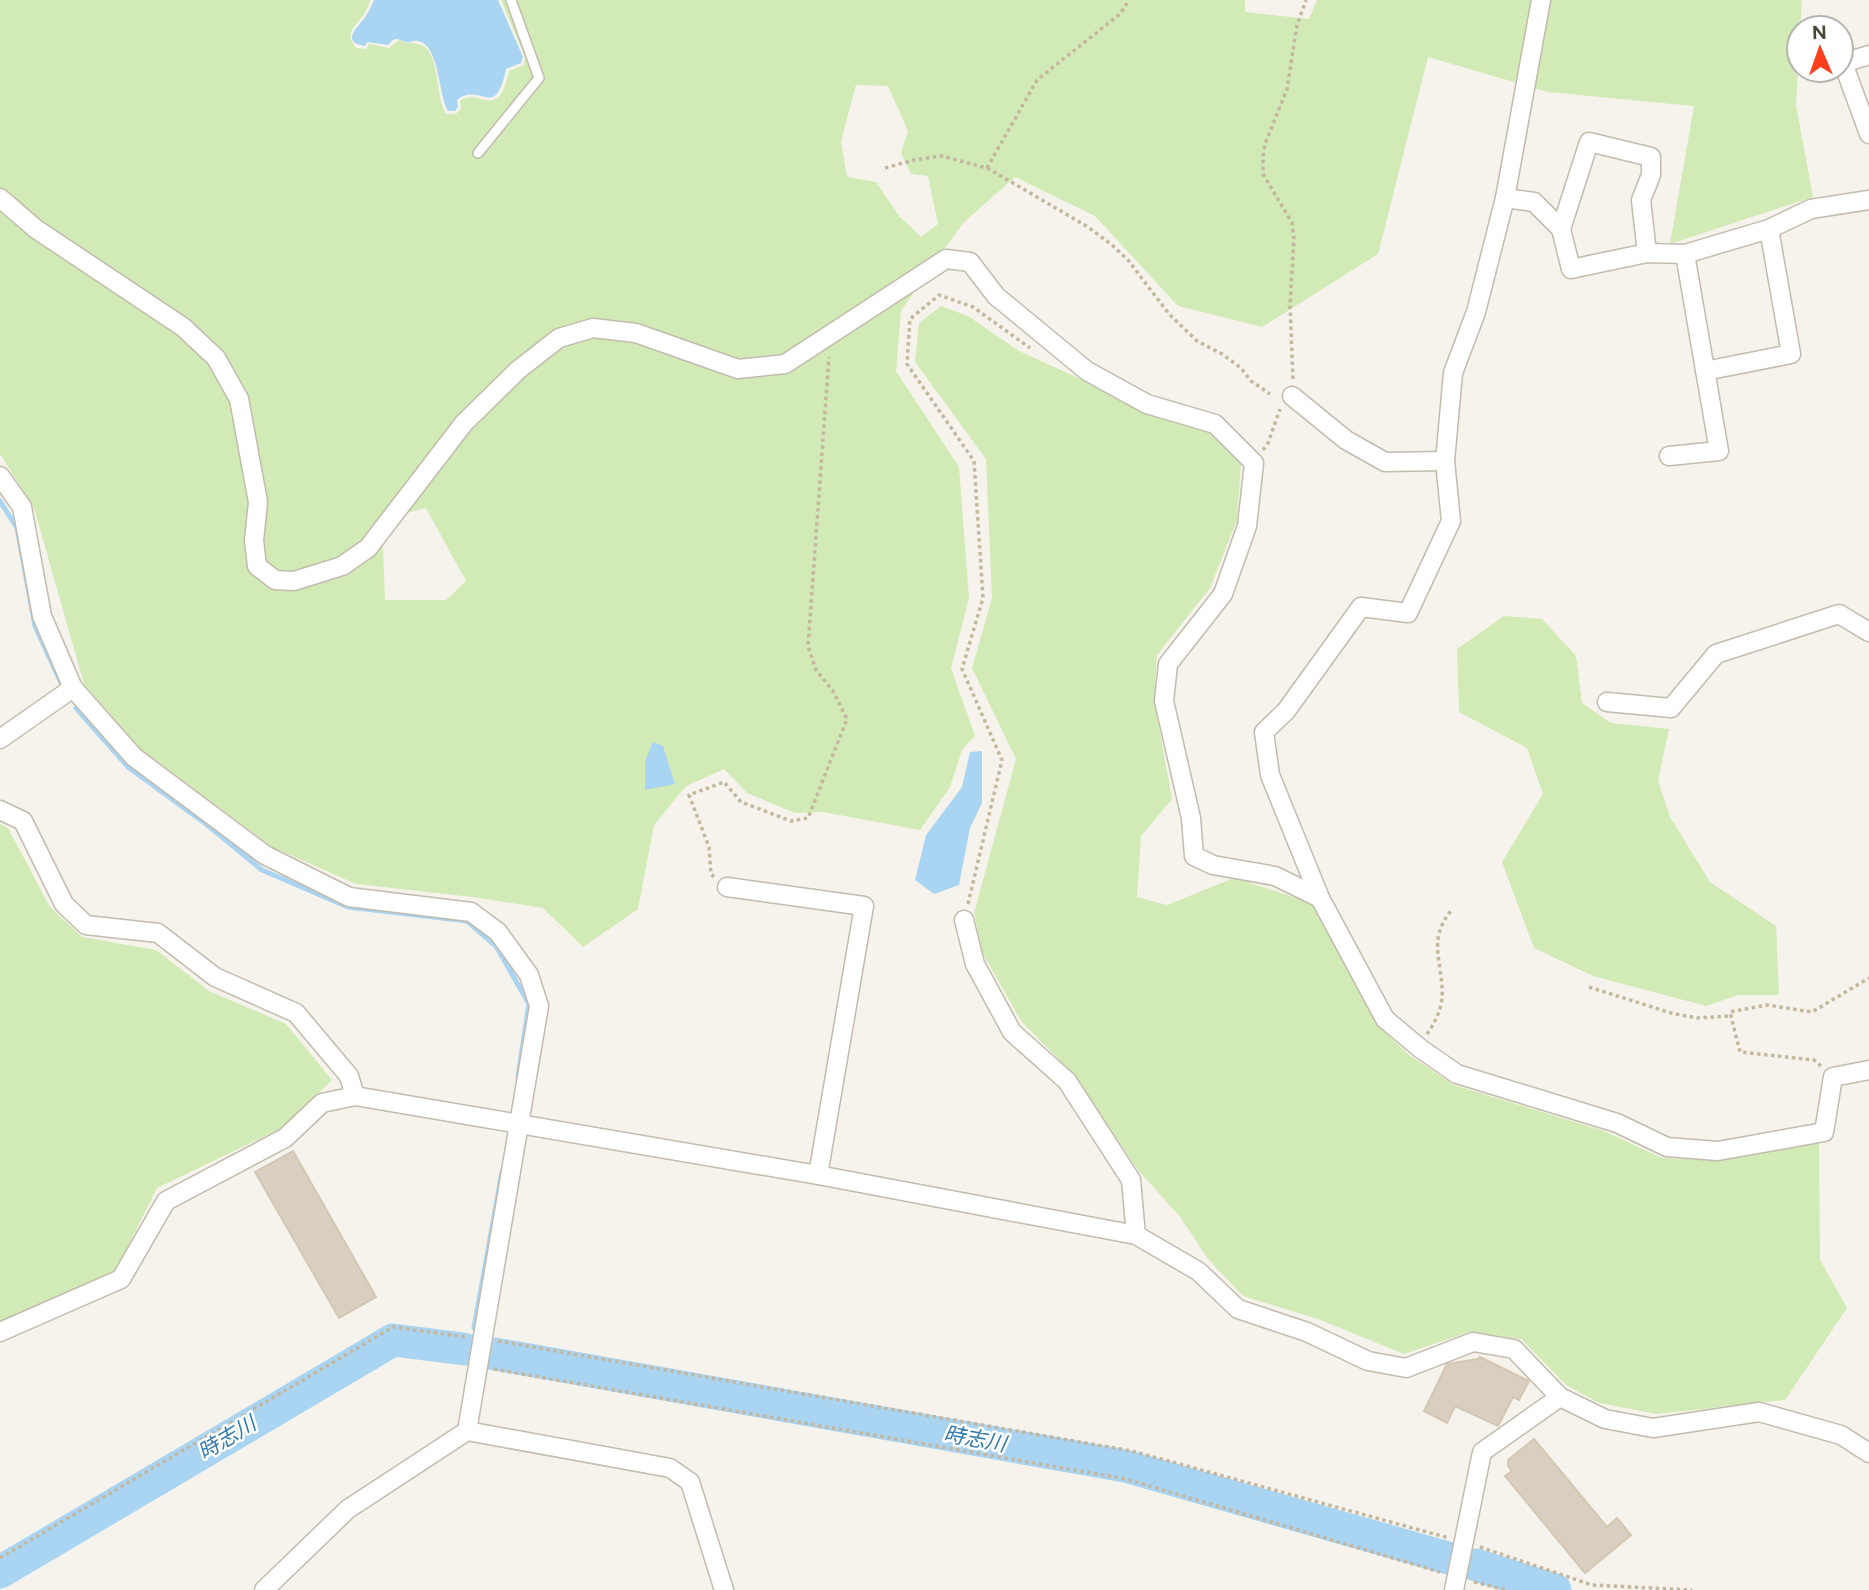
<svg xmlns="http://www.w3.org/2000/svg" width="1869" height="1590" font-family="Figtree,'Noto Sans JP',sans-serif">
<rect width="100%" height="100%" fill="#f6f3ec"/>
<g fill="#d2eab5" fill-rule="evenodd">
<path d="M0 0H371C368 5 366 12 362 17 353 28 345 34 356 48L366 49 369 44 389 48 399 40C407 45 419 41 426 48 440 63 435 95 446 114H456L461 108 460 101C479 86 498 124 509 71L524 65 525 57 501 0H1245V12L1309 19 1317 0H1802L1796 105 1813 197 1670 244 1694 106 1548 92 1428 57 1378 254 1262 327 1178 306 1095 216 1015 177 963 223 901 311 896 371 959 467 969 598 951 668 975 736 962 750 950 787 920 830 823 812 795 813 747 793 724 769 686 786 654 825 638 909 583 947 543 908 472 897 356 884 272 847 142 751 84 684 34 508 0 454ZM856 85 888 86 908 131 901 153 911 174 928 176 938 224 921 237 899 216 876 182 847 177 841 141ZM426 508 466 581 446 600H385L382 519Z"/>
<path d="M941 306 968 316 1019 351 1087 382 1139 410 1210 432 1241 462 1237 520 1210 588 1157 655 1154 699 1172 799 1141 836 1137 897 1167 905 1234 878 1313 903 1377 1025 1409 1055 1454 1085 1604 1131 1662 1158 1718 1160 1819 1141 1820 1260 1847 1308 1785 1400 1657 1414 1599 1403 1566 1385 1521 1339 1469 1332 1404 1354 1318 1319 1243 1296 1208 1259 1181 1218 1138 1170 1075 1076 1021 1021 982 952 974 913 1016 759 972 668 992 598 986 459 915 362 919 323Z"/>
<path d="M1504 616 1542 619 1576 656 1582 703 1611 723 1669 729 1658 781 1670 817 1710 882 1776 926 1779 995H1738L1706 1006 1593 976 1534 948 1502 862 1543 794 1527 748 1459 712 1457 649Z"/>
<path d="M0 824 8 828 50 907 82 937 156 950 209 991 286 1024 332 1080 282 1128 157 1188 114 1274 0 1323Z"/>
</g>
<g fill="#a9d4f2">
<path d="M374 0H498L523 57 521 63 506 69C495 122 481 81 457 100L458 107 455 111H448C438 95 440 45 418 41 411 40 413 43 406 42 396 39 396 36 388 45L367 42 365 46C339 42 359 26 366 16 369 11 372 5 374 0Z"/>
<path d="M653 742 663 746 675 784 645 790V761Z"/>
<path d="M982 751V803L970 828 959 885 934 894 915 880 926 835 962 787 970 752Z"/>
</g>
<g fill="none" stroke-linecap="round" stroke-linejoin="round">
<g stroke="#a9d4f2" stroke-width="5">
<path d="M0 501 17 528 35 626 61 683"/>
<path d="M76 708 128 767 206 824 262 870 348 907 467 921 496 946 529 1004 518 1077"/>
<path d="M474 1328 502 1172"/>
</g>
<g stroke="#a9d4f2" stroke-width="33">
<path d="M495 1354 1125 1466 1448 1558"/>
<path d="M1476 1565 1555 1590"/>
<path d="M0 1572 393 1340 464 1349"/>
</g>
</g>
<g fill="#d8cfc1" stroke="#d3c7b4" stroke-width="2">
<path d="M293 1151 376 1297 339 1318 255 1172Z"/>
<path d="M1480 1357 1529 1381 1519 1400 1513 1397 1498 1426 1455 1406 1447 1423 1424 1411 1447 1364 1478 1359Z"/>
<path d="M1534 1439 1607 1527 1617 1518 1631 1535 1585 1573 1505 1476 1512 1471 1508 1466V1460Z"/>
</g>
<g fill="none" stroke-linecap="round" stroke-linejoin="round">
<g stroke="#c2bbae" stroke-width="12">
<path id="lane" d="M478 153 539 78 511 0"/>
</g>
<g stroke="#c2bbae" stroke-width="21">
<g id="street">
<path d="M1541 0 1505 198 1476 312 1453 373 1445 461 1451 521 1408 613 1361 607 1286 711 1264 732 1270 775 1320 898 1385 1019 1421 1049 1457 1074 1617 1123 1667 1147 1718 1151 1824 1132 1833 1077 1869 1070"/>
<path d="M1869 55 1843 63 1869 134"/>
<path d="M0 198 36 229 183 327 216 358 239 399 258 502 254 541 257 566 275 580 294 581 342 566 368 548 464 423 518 370 559 338 593 328 636 333 738 369 785 364 946 259 970 262 996 296 1087 371 1147 404 1215 424 1254 463 1247 526 1223 594 1168 664 1164 701 1191 818 1194 856 1213 865 1275 876 1320 898"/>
<path d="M1505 198 1534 202 1561 229 1571 269 1647 253 1685 254 1769 229 1811 209 1869 200"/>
<path d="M1561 229 1589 142 1651 157V175L1641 200 1647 253"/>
<path d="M1705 371 1791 354 1769 229"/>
<path d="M1292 396 1346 440 1385 462 1445 461"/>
<path d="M1669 456 1719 451 1685 254"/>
<path d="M0 476 22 507 42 616 73 688 134 757 265 855 349 897 471 912 498 932 529 975 539 1006 467 1431"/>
<path d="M1607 702 1671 708 1716 654 1839 614 1869 632"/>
<path d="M0 739 73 688"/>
<path d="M0 810 23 821 64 904 86 925 158 933 215 977 296 1013 349 1076 355 1096"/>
<path d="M727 887 864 906 818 1175"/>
<path d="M964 920 975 964 1012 1032 1067 1081 1131 1180 1136 1235"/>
<path d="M0 1332 121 1279 166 1201 285 1138 322 1103 355 1096 818 1175 1136 1235 1198 1271 1238 1309 1307 1332 1368 1361 1406 1368 1473 1342 1514 1349 1560 1397 1605 1419 1653 1428 1759 1412 1841 1435 1869 1453"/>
<path d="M264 1590 348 1509 467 1431 670 1468 690 1482 724 1590"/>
<path d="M1454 1590 1482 1452 1560 1397"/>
</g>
</g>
<g stroke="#c4b79f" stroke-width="3.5" stroke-dasharray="3.5 3.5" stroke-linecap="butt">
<path d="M885 168 914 160 942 156 987 168 1025 190 1088 227 1112 245 1128 260 1169 314 1197 341 1222 354 1241 368 1251 381 1270 394"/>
<path d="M987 168 1037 80 1120 14 1129 0"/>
<path d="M1293 379 1290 305 1294 238 1292 223 1263 174V157L1265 144 1287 89 1297 25 1306 0"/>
<path d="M1263 450 1268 443 1280 409"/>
<path d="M714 877 711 874 709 847 689 795 724 782 741 802 791 821 808 818 847 719 833 691 816 670 808 646 829 357"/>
<path d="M968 904 1002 760 962 669 983 598 974 461 907 364 910 319 939 295 973 307 1030 348"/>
<path d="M1589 987 1671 1013 1697 1018 1730 1016"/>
<path d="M1427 1034C1434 1024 1441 1011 1442 998 1444 964 1426 941 1451 911"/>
<path d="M1821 1066 1814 1060 1740 1052 1730 1012 1767 1005 1812 1012 1869 978"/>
<path d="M498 1341 1132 1451 1449 1538"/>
<path d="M494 1369 1126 1479 1440 1572"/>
<path d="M1480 1547 1592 1585 1692 1590"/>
<path d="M0 1558 393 1327 466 1337"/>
<path d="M1474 1582 1507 1590"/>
</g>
<use href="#lane" stroke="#fff" stroke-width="9"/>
<use href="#street" stroke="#fff" stroke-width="18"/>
</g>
<g text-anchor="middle" stroke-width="5" stroke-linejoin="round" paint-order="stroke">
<g font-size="21" font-style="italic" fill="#2e7ab2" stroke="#fff">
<text transform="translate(227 1438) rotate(-31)" y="7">時志川</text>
<text transform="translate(975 1439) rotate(10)" y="7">時志川</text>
</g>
</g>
<g transform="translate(1820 49) rotate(358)"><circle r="33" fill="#ffffff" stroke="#b7b4b0" stroke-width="2"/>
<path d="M0-5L12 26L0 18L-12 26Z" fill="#fc3f1d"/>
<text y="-10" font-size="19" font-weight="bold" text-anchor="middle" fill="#4b4439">N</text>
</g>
</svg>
